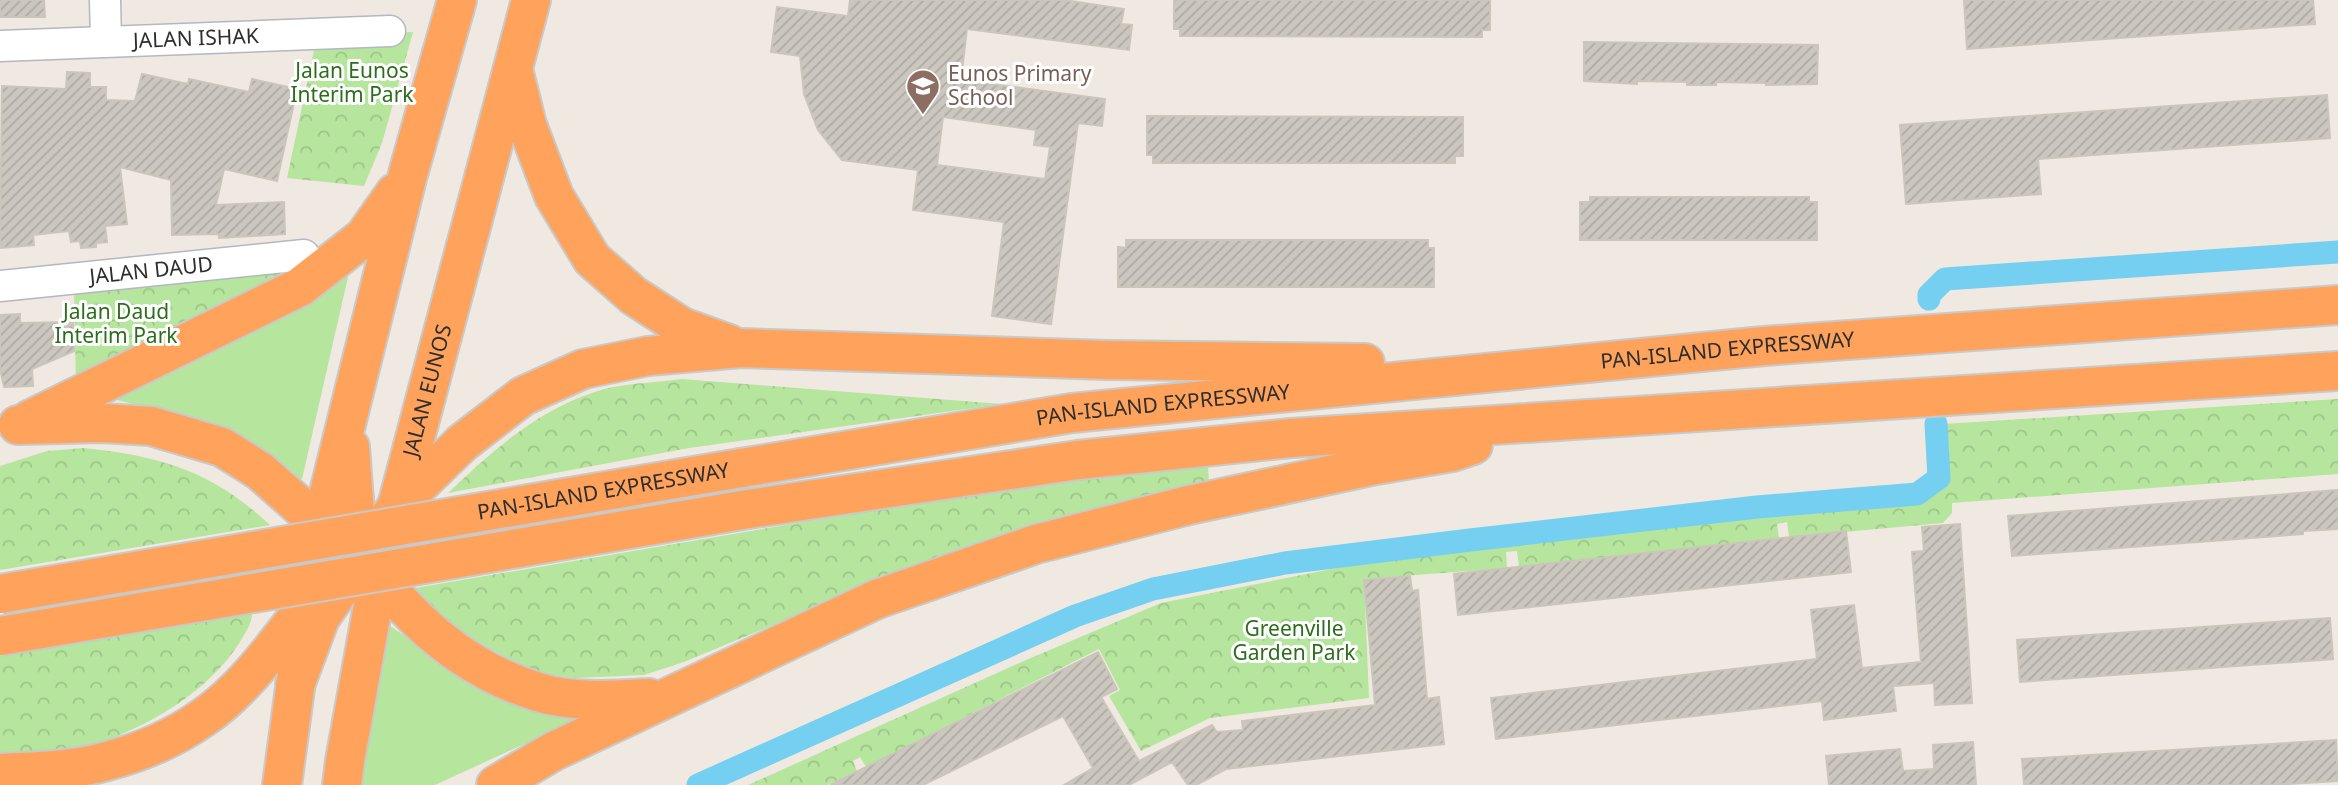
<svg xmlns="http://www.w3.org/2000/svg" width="2338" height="785" font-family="'Noto Sans',sans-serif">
<defs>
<pattern id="forest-crowns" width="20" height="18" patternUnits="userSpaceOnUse" patternTransform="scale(1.75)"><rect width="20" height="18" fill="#b6e59e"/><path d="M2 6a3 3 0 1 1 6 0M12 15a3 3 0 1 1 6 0" fill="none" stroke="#9dc588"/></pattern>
<pattern id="building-hatch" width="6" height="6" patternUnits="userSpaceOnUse" patternTransform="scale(1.75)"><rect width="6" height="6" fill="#cbc7bf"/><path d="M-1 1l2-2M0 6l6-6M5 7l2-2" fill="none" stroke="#afaba4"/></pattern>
</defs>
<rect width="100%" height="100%" fill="#efe9e1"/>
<g fill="#b6e59e">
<path d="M345 273 348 277 302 479 281 474 179 416 102 396Z"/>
<path d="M383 621 421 647 594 712 435 785H354Z"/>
</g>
<g fill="url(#forest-crowns)">
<path d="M413 32 382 143 364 186 287 178 317 36Z"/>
<path d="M294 268 76 390 74 287Z"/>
<path d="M682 379 1002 404 689 448 448 493C495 448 547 402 613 387 635 383 660 382 682 379Z"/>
<path d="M2338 399V474L1952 503V513L1943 523 1789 537 1787 522 1777 524 1779 538 1519 567 1517 551 1506 552 1507 568 1364 579 1369 698 1210 718 1141 751 1109 696 1120 690 1099 649 866 767 860 757 853 761 857 771 827 785H748L1026 660 1161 603 1357 564 1736 517 1920 502 1947 483 1944 424Z"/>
<path d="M84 448C161 456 212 471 270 525L0 570V466L47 451Z"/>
<path d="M1208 467 1209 483 1121 502 985 540 905 570 684 662 644 675 575 678 543 674 509 659 469 637 437 612 415 588 998 489Z"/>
<path d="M252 613C252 624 245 633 240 642 209 691 150 726 96 744 68 754 30 756 0 761V655Z"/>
</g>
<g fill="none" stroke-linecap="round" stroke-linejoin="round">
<g stroke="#75cff0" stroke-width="23">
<path d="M1929 299V295L1945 279 2338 252"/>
<path d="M698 785 1075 616 1153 589 1285 563 1470 540 1757 507 1917 494 1939 478 1936 424"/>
</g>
</g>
<g fill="url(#building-hatch)" stroke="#cbc5ba" stroke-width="2" fill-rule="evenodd">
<path d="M0 0H44L45 17H0Z"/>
<path d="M850 0H1064L1124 9 1121 24 1132 25 1129 50 967 29 961 80 1105 99 1102 126 1078 123 1051 324 992 316 1004 222 913 210 918 170 842 160 818 130 804 94 800 56 771 52 777 7 848 16ZM943 117 1036 130 1034 145 1050 147 1045 179 937 165Z"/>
<path d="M1174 0H1490V30H1482V37L1180 36V29H1174Z"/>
<path d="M1964 0H2313L2315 24 1967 49Z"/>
<path d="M1584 42 1818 45 1817 84 1766 85V83L1716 82V85H1687V82L1637 81V84L1584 81Z"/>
<path d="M67 72 90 73V87H106V100L135 101 142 74 188 84 189 79 249 92 252 79 297 89 277 181 224 169 216 205 284 202 285 234 219 238V234L172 235 171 180 120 167 127 224 105 226 107 242 96 243V247L81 248 80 241 71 242 69 231 33 235 34 245 0 248 2 86 66 89Z"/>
<path d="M2327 95 2330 138 2038 159 2041 194 1906 204 1900 125Z"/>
<path d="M1147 116 1463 117V156H1455V163H1153V155H1147Z"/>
<path d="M1590 197H1809V202H1817V240H1580V202H1590Z"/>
<path d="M1126 240H1428V248H1434V287H1118V247L1126 248Z"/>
<path d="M20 314V323L73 322 74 351 32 369 33 386 4 387 0 369V315Z"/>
<path d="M2338 490V529L2303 531V534L2012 556 2008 516Z"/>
<path d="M1960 524 1972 703 1935 705 1934 683 1893 686 1896 711 1824 720 1822 701 1496 739 1491 698 1817 659 1811 610 1854 605 1862 668 1921 662 1912 552 1924 551 1922 527Z"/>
<path d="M1846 531 1851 572 1458 615 1454 574Z"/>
<path d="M1410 576 1412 591 1418 590 1427 699 1439 697 1444 744 1226 769 1196 785H1188L1172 762 1129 785H1064L1093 768 1063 716 923 785H830L1098 652 1117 689 1101 697 1139 761 1212 725 1217 732 1243 730 1242 721 1375 705 1364 580Z"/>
<path d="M2330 618 2333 659 2020 682 2017 640Z"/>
<path d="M2336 740 2338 781 2272 785H2024L2022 759Z"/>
<path d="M1973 742 1976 785H1829L1826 756 1900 749 1903 771 1934 769 1933 745Z"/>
</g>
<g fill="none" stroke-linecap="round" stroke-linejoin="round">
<g stroke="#b4b7c1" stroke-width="33">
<g id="minor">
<path d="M105 0 106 41"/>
<path id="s1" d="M0 46 390 31"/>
<path id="s2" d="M0 286 304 255"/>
</g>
</g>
<g stroke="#c9c9c9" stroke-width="42">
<g id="highway">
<path d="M513 69 527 125 554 196 592 259 634 296 682 327 729 344"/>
<path d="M29 420 300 287 364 237 395 193"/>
<path d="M18 425 103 423 151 426 222 447 260 471 321 525 329 545"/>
<path d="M350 447C353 481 353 519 364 552 371 574 390 591 405 607 443 647 485 676 538 692 573 703 613 700 649 698"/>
<path id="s3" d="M741 468 1072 413 1764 346 2338 305"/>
<path d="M748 509 1078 460 1291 438 2338 371"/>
<path d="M295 685 320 618 398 505 462 443 523 396 583 369 648 356 741 348 1107 360 1365 363"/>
<path d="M0 773C35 771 73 771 107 761 141 752 176 737 204 717 245 689 276 644 306 606"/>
<path d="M282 785 306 606 321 525 408 174 457 0"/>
<path id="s4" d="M342 785 345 761 378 578 531 0"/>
<path d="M496 785 554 751 877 599 1036 544 1189 505 1376 465 1452 452 1473 445"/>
</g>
</g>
<use href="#minor" stroke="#fff" stroke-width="30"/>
<use href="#highway" stroke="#ffa35c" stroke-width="38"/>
<g stroke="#c9c9c9" stroke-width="42" stroke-linecap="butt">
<g id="highway-bridge">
<path id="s5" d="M0 594 741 468"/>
<path d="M0 636 748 509"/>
</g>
</g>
<use href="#highway-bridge" stroke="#ffa35c" stroke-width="38"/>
</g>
<defs>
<g id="school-pin" transform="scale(1.75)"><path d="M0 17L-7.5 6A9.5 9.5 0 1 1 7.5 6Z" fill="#8d6e63" stroke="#fff"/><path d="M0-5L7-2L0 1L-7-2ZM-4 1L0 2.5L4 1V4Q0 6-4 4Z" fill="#fff"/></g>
</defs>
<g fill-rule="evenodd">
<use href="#school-pin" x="923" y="86"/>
</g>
<g text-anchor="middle" stroke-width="6" stroke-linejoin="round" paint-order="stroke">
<g font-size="21" fill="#2e2e2e" stroke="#fff">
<text dy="7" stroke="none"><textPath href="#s1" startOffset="196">JALAN ISHAK</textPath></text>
<text dy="7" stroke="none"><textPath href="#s2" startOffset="152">JALAN DAUD</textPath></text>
<text dy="7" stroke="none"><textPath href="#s3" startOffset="994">PAN-ISLAND EXPRESSWAY</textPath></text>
<text dy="7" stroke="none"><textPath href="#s4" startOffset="404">JALAN EUNOS</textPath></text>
<text dy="7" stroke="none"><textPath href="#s3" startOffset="427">PAN-ISLAND EXPRESSWAY</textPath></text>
<text dy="7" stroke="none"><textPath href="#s5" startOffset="612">PAN-ISLAND EXPRESSWAY</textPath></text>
</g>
<g font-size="21" fill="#2c6e1b" stroke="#fff">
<text x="352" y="78">Jalan Eunos<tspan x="352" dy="24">Interim Park</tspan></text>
<text x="116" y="319">Jalan Daud<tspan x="116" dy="24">Interim Park</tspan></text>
<text x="1294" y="636">Greenville<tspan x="1294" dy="24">Garden Park</tspan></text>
</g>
<g font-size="21" fill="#785e54" stroke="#fff" text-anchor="start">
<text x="948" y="81">Eunos Primary<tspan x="948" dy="24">School</tspan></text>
</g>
</g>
</svg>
